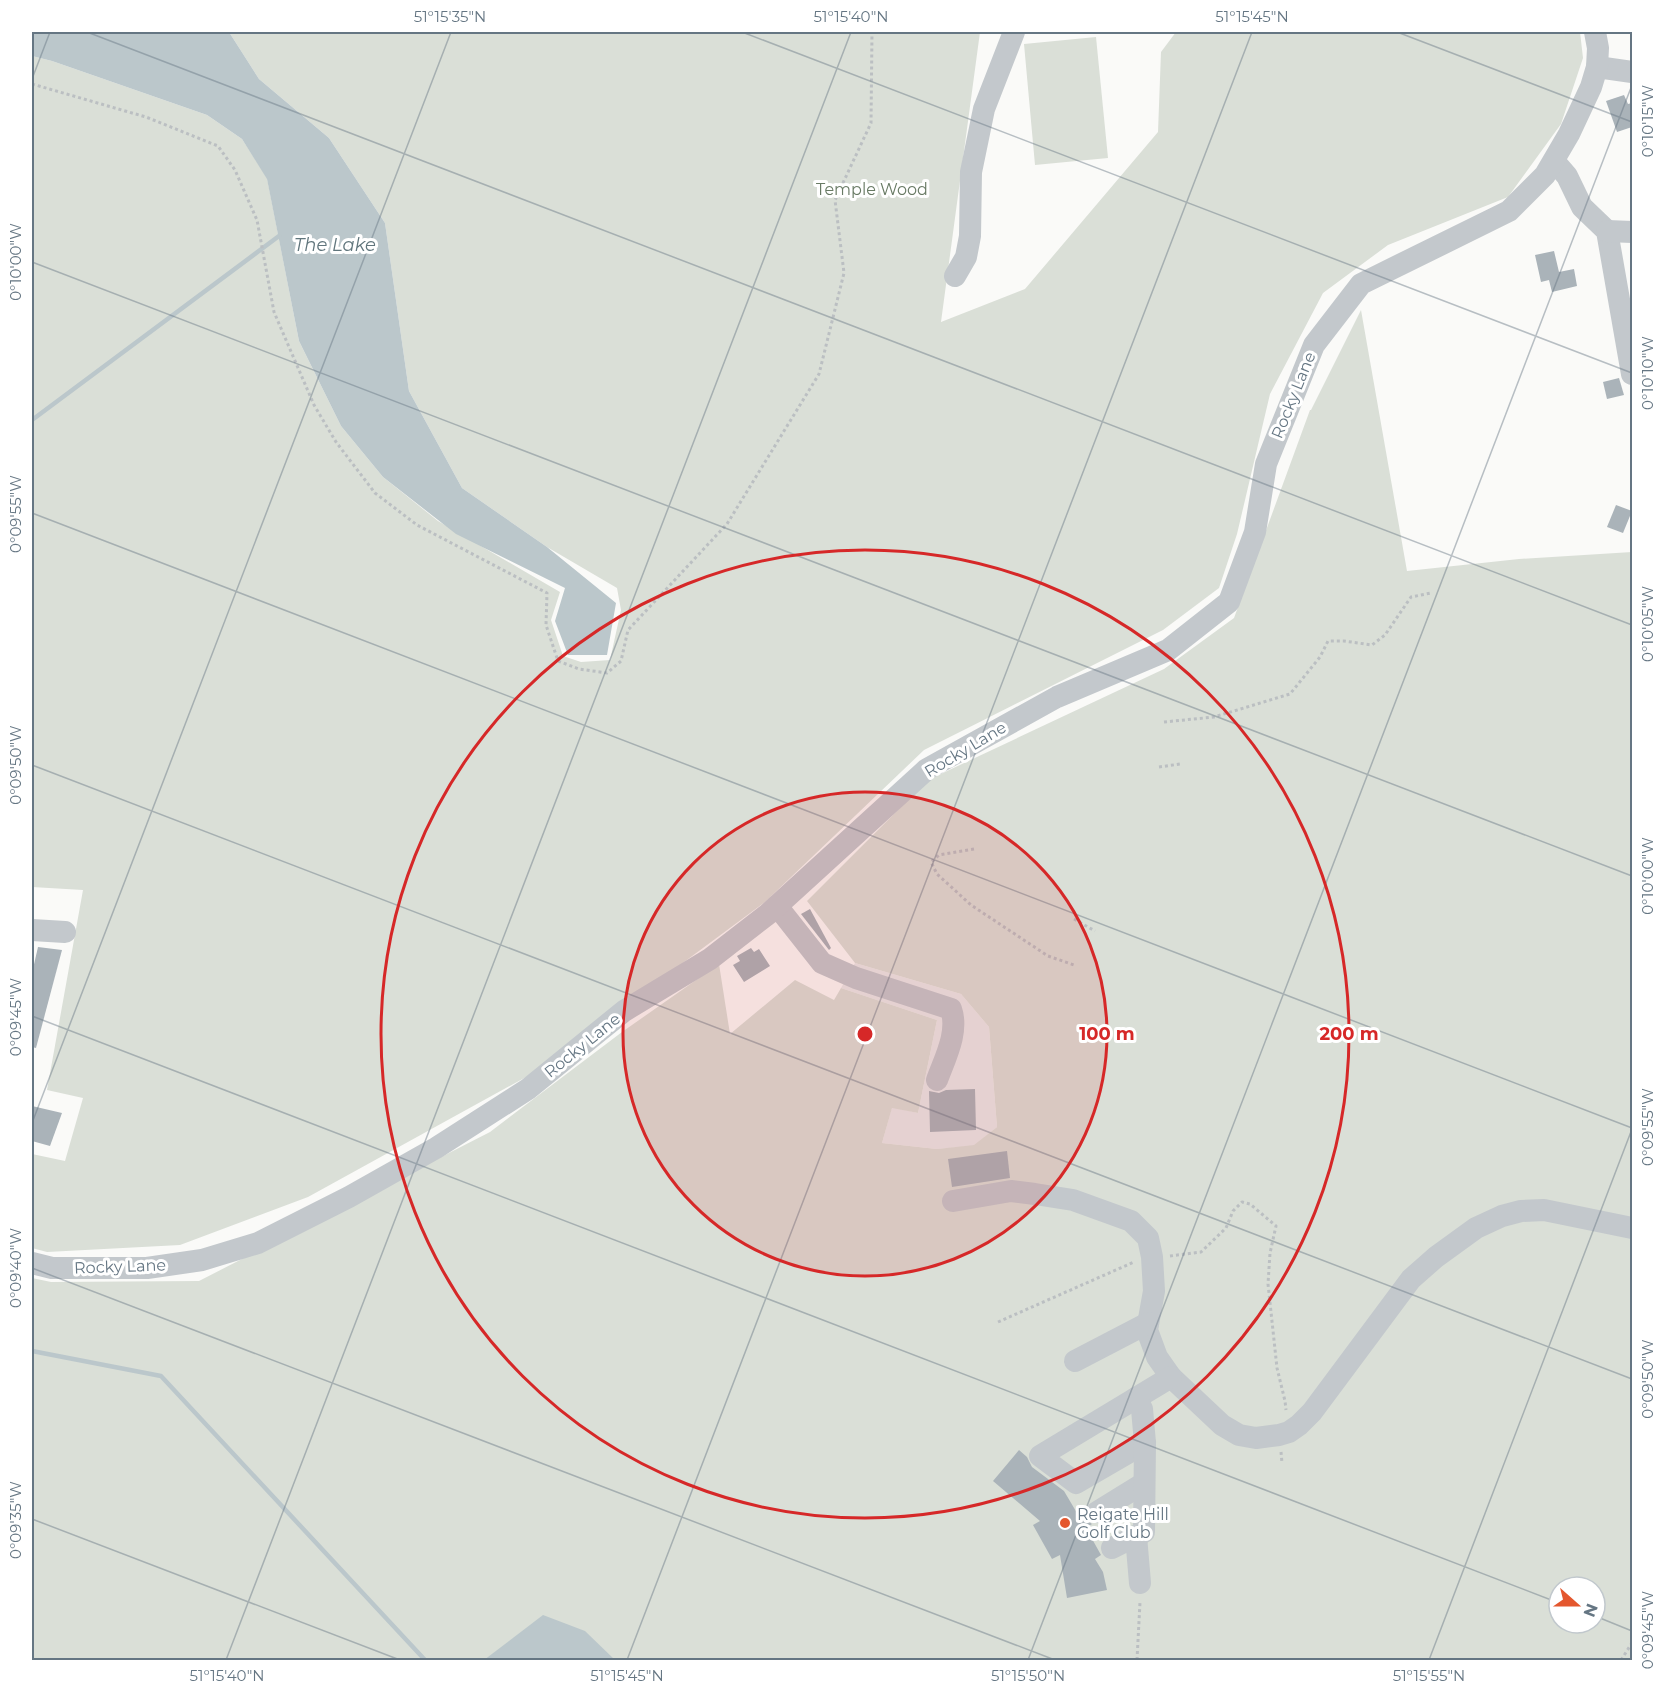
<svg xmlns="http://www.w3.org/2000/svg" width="1664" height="1692" font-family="Montserrat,sans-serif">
<rect width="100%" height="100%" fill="#fafaf8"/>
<path fill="#e8e9e9" d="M855 963 961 994 989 1027 997 1127 974 1146 937 1149 882 1143 892 1107 918 1113 937 1020 841 988Z"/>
<g fill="#dadfd7" fill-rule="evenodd">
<path d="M229 32H980L941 322 1025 289 1158 132 1161 52 1176 32H1580L1583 58 1561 124 1508 197 1388 245 1323 293 1270 394 1237 534 1219 588 1163 630 924 750 765 902 537 1071 308 1197 180 1245 47 1252 32 1248V1154L65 1161 83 1098 47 1090 83 890 32 887V56L52 61 207 115 242 139 267 178 299 341 341 426 383 477 438 521 560 592 551 620 563 656 581 662 610 660 621 610 617 588 547 547 462 488 409 391 385 223 329 138 259 79Z"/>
<path d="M1096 37 1108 158 1035 165 1024 44Z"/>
<path d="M1361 310 1407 571 1519 559 1632 552V1660H32V1278L51 1282 199 1281 490 1132 622 1032 719 964 730 1034 795 980 834 1000 841 988 937 1020 918 1113 892 1108 882 1143 937 1149 974 1145 997 1127 989 1027 961 994 855 963 807 901 928 780 1164 669 1234 618 1310 410H1311ZM1559 1587H1595V1623H1559Z"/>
</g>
<g fill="#bbc7cb">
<path d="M32 32H229L259 79 329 138 385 223 409 391 462 488 547 547 616 603 607 655H568L555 621 565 588 456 534 383 477 341 426 299 341 267 179 242 139 207 115 52 61 32 56Z"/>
<path d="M543 1615 585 1631 615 1660H484Z"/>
</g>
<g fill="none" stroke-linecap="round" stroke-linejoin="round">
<g stroke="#bbc7cb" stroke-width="4.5">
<path d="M32 420 279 236"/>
<path d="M32 1351 161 1376 425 1660"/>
</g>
</g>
<g fill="#aab3b9">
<path d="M1624 95 1628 104 1632 103V127L1617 132 1606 101Z"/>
<path d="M1554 251 1559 272 1574 269 1577 286 1552 292 1549 280 1541 282 1535 255Z"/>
<path d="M1619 378 1624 395 1607 399 1603 382Z"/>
<path d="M1616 505 1632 511 1623 533 1607 527Z"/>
<path d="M810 909 831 948 829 950 801 914Z"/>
<path d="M38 947 62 950 36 1048 32 1047V973Z"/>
<path d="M751 948 754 952 759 949 770 966 744 982 733 965 740 961 737 956Z"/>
<path d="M975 1089 976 1130 930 1132 929 1091 939 1093 946 1090Z"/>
<path d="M32 1106 62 1113 50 1146 32 1141Z"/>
<path d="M1007 1151 1010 1178 952 1187 948 1159Z"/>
<path d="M1019 1450 1027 1457 1032 1467 1064 1491 1077 1513 1084 1508 1085 1519 1092 1524 1086 1528 1101 1555 1095 1559 1103 1572 1107 1590 1067 1598 1060 1555 1052 1559 1033 1525 1040 1521 993 1481Z"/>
</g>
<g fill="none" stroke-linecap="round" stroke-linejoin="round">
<g stroke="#bbbfc2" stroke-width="3" stroke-dasharray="3 3" stroke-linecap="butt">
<path d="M32 84 146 117 218 146 235 170 257 220 274 312 314 405 336 442 375 493 417 525 547 593 546 625 558 661 579 669 607 673 621 661 628 630 727 524 819 374 844 273 835 200 871 123 872 32"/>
<path d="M1164 722 1214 717 1290 694 1320 657 1328 641H1344L1372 645 1385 635 1411 597 1431 593"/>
<path d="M1159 767 1180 764"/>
<path d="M974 849 939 855 931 862 937 874 971 905 1048 956 1074 965"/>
<path d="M1074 919 1095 931"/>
<path d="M1170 1256 1201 1252 1226 1228 1233 1211 1242 1202 1250 1204 1276 1226 1270 1253 1268 1284 1277 1368 1285 1401 1286 1410"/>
<path d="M998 1322 1134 1262"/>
<path d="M1281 1452 1282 1463"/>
<path d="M1137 1660 1140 1602"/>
<path d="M1621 1660 1632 1643"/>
</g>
<g stroke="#c3c8cc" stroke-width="22">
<path d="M1597 67 1632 72"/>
<path d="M1554 161 1567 176 1582 207 1607 231 1632 374"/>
<path d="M1607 231 1632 232"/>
<path d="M955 276 966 257 970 236 971 172 984 109 1014 32"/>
<path d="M777 906 822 963 856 978 951 1009C959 1032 945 1058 937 1080"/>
<path d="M32 930 65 932"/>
<path d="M953 1201 1011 1191 1035 1194 1073 1200 1131 1221 1148 1238 1152 1257 1154 1291 1147 1330 1157 1357 1171 1377 1222 1425 1239 1435 1256 1438 1279 1435 1289 1432 1299 1425 1312 1412 1411 1279 1436 1257 1476 1228 1502 1216 1521 1211 1544 1210 1632 1228"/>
<path d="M32 1263 52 1268H147L202 1260 258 1243 349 1197 436 1148 528 1089 624 1011 710 959 768 914 927 769 1057 697 1168 650 1229 602 1255 532 1266 464 1314 345 1361 284 1509 211 1545 175 1569 134 1591 87 1597 67 1598 48 1595 32"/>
<path d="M1075 1361 1148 1323"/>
<path d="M1145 1443 1076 1483 1040 1456 1171 1377"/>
<path d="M1097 1512 1144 1483"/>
<path d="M1136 1536 1140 1583"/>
<path d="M1112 1548 1144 1532 1145 1443 1142 1409 1136 1398"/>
</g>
</g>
<path fill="none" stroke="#657683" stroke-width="1.5" stroke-opacity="0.45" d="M87 32 1632 625M742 32 1632 373M1397 32 1632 122M32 79 50 32M32 262 1632 876M32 513 1632 1128M32 765 1632 1379M32 1016 1559 1603M32 1123 451 32M32 1268 1055 1660M32 1519 400 1660M1595 1616 1632 1631M226 1660 851 32M627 1660 1252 32M1028 1660 1632 85M1429 1660 1632 1129"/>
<circle cx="865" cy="1034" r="242" fill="#d62828" fill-opacity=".12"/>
<g fill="none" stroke="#d62828" stroke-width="3">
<circle cx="865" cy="1034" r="242"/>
<circle cx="865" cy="1034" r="484"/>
</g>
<circle fill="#e4572e" stroke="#fff" stroke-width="2" cx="1065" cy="1523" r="6"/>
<g text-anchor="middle" stroke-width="6" stroke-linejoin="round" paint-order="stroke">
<g font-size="16" fill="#687a64" stroke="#fff">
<text x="872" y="195">Temple Wood</text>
</g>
<g font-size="16" fill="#657683" stroke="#fff">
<text transform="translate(1293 395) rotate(-68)" y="6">Rocky Lane</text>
<text transform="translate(965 749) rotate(-31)" y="6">Rocky Lane</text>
<text transform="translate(582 1045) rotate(-39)" y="6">Rocky Lane</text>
<text transform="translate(120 1266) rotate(-2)" y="6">Rocky Lane</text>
</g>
<g font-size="16" fill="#657683" stroke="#fff" text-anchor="start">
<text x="1077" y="1520">Reigate Hill<tspan x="1077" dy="18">Golf Club</tspan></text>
</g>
<g font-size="18" font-style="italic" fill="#60757c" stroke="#fff">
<text x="335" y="251">The Lake</text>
</g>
</g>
<circle cx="865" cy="1034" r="9" fill="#d62828" stroke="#fff" stroke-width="3"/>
<g font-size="18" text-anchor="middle" font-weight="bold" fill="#d62828" stroke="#fff" stroke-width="6" stroke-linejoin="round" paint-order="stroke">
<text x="1107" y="1040">100 m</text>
<text x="1349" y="1040">200 m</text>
</g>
<rect width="1664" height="1692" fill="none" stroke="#ffffff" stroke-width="66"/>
<g transform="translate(1577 1605) rotate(111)"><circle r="28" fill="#ffffff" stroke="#c1c8cd" stroke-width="1.5"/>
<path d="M0-4.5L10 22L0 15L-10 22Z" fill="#e4572e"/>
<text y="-9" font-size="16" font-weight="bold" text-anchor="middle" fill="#657683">N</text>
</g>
<rect x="33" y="33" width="1598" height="1626" fill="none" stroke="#657683" stroke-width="2"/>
<g font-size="15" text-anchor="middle" fill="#657683">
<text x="450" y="22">51°15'35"N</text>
<text x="851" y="22">51°15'40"N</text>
<text x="1252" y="22">51°15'45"N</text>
<text transform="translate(1648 121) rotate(-90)" y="5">0°10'15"W</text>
<text transform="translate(16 262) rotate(-90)" y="5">0°10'00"W</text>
<text transform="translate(1648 373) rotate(-90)" y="5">0°10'10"W</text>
<text transform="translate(16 514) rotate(-90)" y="5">0°09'55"W</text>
<text transform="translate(1648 624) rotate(-90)" y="5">0°10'05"W</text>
<text transform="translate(16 765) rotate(-90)" y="5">0°09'50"W</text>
<text transform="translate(1648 876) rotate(-90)" y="5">0°10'00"W</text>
<text transform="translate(16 1017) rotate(-90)" y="5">0°09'45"W</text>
<text transform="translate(1648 1127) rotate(-90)" y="5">0°09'55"W</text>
<text transform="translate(16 1268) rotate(-90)" y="5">0°09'40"W</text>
<text transform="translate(1648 1379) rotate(-90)" y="5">0°09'50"W</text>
<text transform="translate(16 1520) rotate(-90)" y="5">0°09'35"W</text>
<text transform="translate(1648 1630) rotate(-90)" y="5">0°09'45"W</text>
<text x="227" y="1681">51°15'40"N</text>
<text x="627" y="1681">51°15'45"N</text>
<text x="1028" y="1681">51°15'50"N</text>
<text x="1429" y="1681">51°15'55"N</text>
</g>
</svg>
